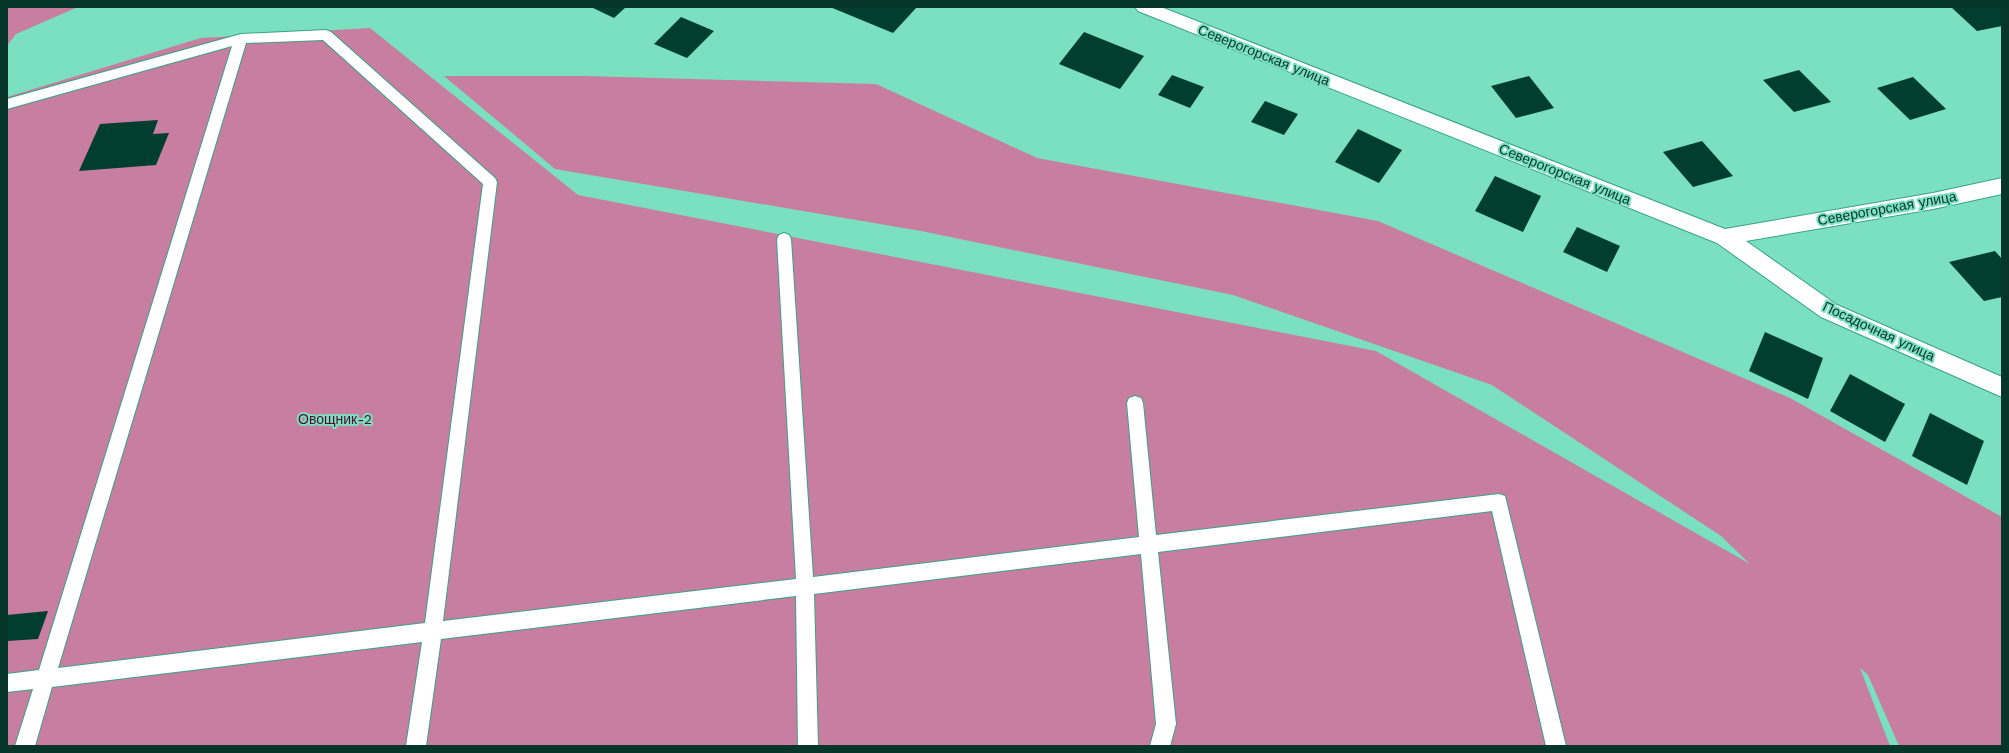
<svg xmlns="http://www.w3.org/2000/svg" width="2009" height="753" font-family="'Work Sans',sans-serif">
<rect width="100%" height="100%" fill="#7ae0c0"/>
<g fill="#c87ea0">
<path d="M7 7H78L16 34 7 46Z"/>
<path d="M370 28 578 195 1376 351 1750 564 1721 536 1492 385 1233 295 921 231 555 169 444 76H584L876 84 1037 158 1378 221 1790 398 2002 517V746H1899L1868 675 1860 668 1890 746H7V97L201 38Z"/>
</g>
<g fill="#003e30">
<path d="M591 7H626L614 18Z"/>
<path d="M830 7H917L893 33Z"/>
<path d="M1951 7H2002V26L1977 31Z"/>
<path d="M681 17 714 31 687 58 654 44Z"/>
<path d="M1084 32 1144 56 1120 89 1059 64Z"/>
<path d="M1799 70 1831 102 1794 112 1763 80Z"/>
<path d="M1172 75 1204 87 1190 108 1158 95Z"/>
<path d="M1529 76 1554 108 1516 118 1491 86Z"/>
<path d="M1913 77 1946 109 1910 120 1877 88Z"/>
<path d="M1265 101 1298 114 1284 135 1251 122Z"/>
<path d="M158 120 153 134 169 133 156 165 79 171 100 124Z"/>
<path d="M1358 129 1402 150 1379 183 1335 162Z"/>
<path d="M1702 141 1733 176 1693 187 1663 152Z"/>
<path d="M1495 176 1541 196 1523 232 1475 211Z"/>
<path d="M1577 227 1620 246 1607 272 1563 252Z"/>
<path d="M1995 251 2002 259V297L1984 301 1949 262Z"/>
<path d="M1765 332 1823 358 1808 399 1749 371Z"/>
<path d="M1850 374 1905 404 1885 442 1830 411Z"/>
<path d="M1930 413 1984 441 1967 485 1912 456Z"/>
<path d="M48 611 38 639 7 641V615Z"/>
</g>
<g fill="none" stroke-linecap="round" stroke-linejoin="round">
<g stroke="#39a385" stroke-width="2">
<path id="lane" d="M326 30 331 32 495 178 497 182 443 621 796 579 777 239 779 235 784 233 789 235 791 239 813 577 1139 537 1127 403 1129 398 1135 396 1141 398 1143 403 1156 535 1499 494 1505 496 1566 746H1546L1492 511 1158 552 1176 724 1170 746H1150L1156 724 1141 554 814 594 818 746H798L796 596 441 639 426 746H406L422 642 52 687 35 746H15L33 689 7 692V674L39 670 232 46 7 109V99L241 34ZM323 40 483 184 425 623 58 668 246 43Z"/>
</g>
<g stroke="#39a385" stroke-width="2">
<path id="street" d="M1135 7H1161L1725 229 1933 193 2002 178V194L1933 209 1746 241 1837 305 2002 377V397L1821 317 1717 243 1138 11Z"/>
</g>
<use href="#lane" fill="#fff" fill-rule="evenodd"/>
<use href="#street" fill="#fff" fill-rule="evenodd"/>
</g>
<g text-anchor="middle" stroke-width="4" stroke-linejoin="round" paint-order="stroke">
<g font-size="14" fill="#063529" stroke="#7ae0c0">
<text transform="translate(1264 55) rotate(22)" y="5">Северогорская улица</text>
<text transform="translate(1565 174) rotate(22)" y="5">Северогорская улица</text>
<text transform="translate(1887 208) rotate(-10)" y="5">Северогорская улица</text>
<text transform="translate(1879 331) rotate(25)" y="5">Посадочная улица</text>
</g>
<g font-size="14" fill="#4f0c32" stroke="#7ae0c0">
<text x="335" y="424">Овощник-2</text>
</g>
</g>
<rect width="2009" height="753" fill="none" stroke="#063529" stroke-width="16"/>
</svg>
